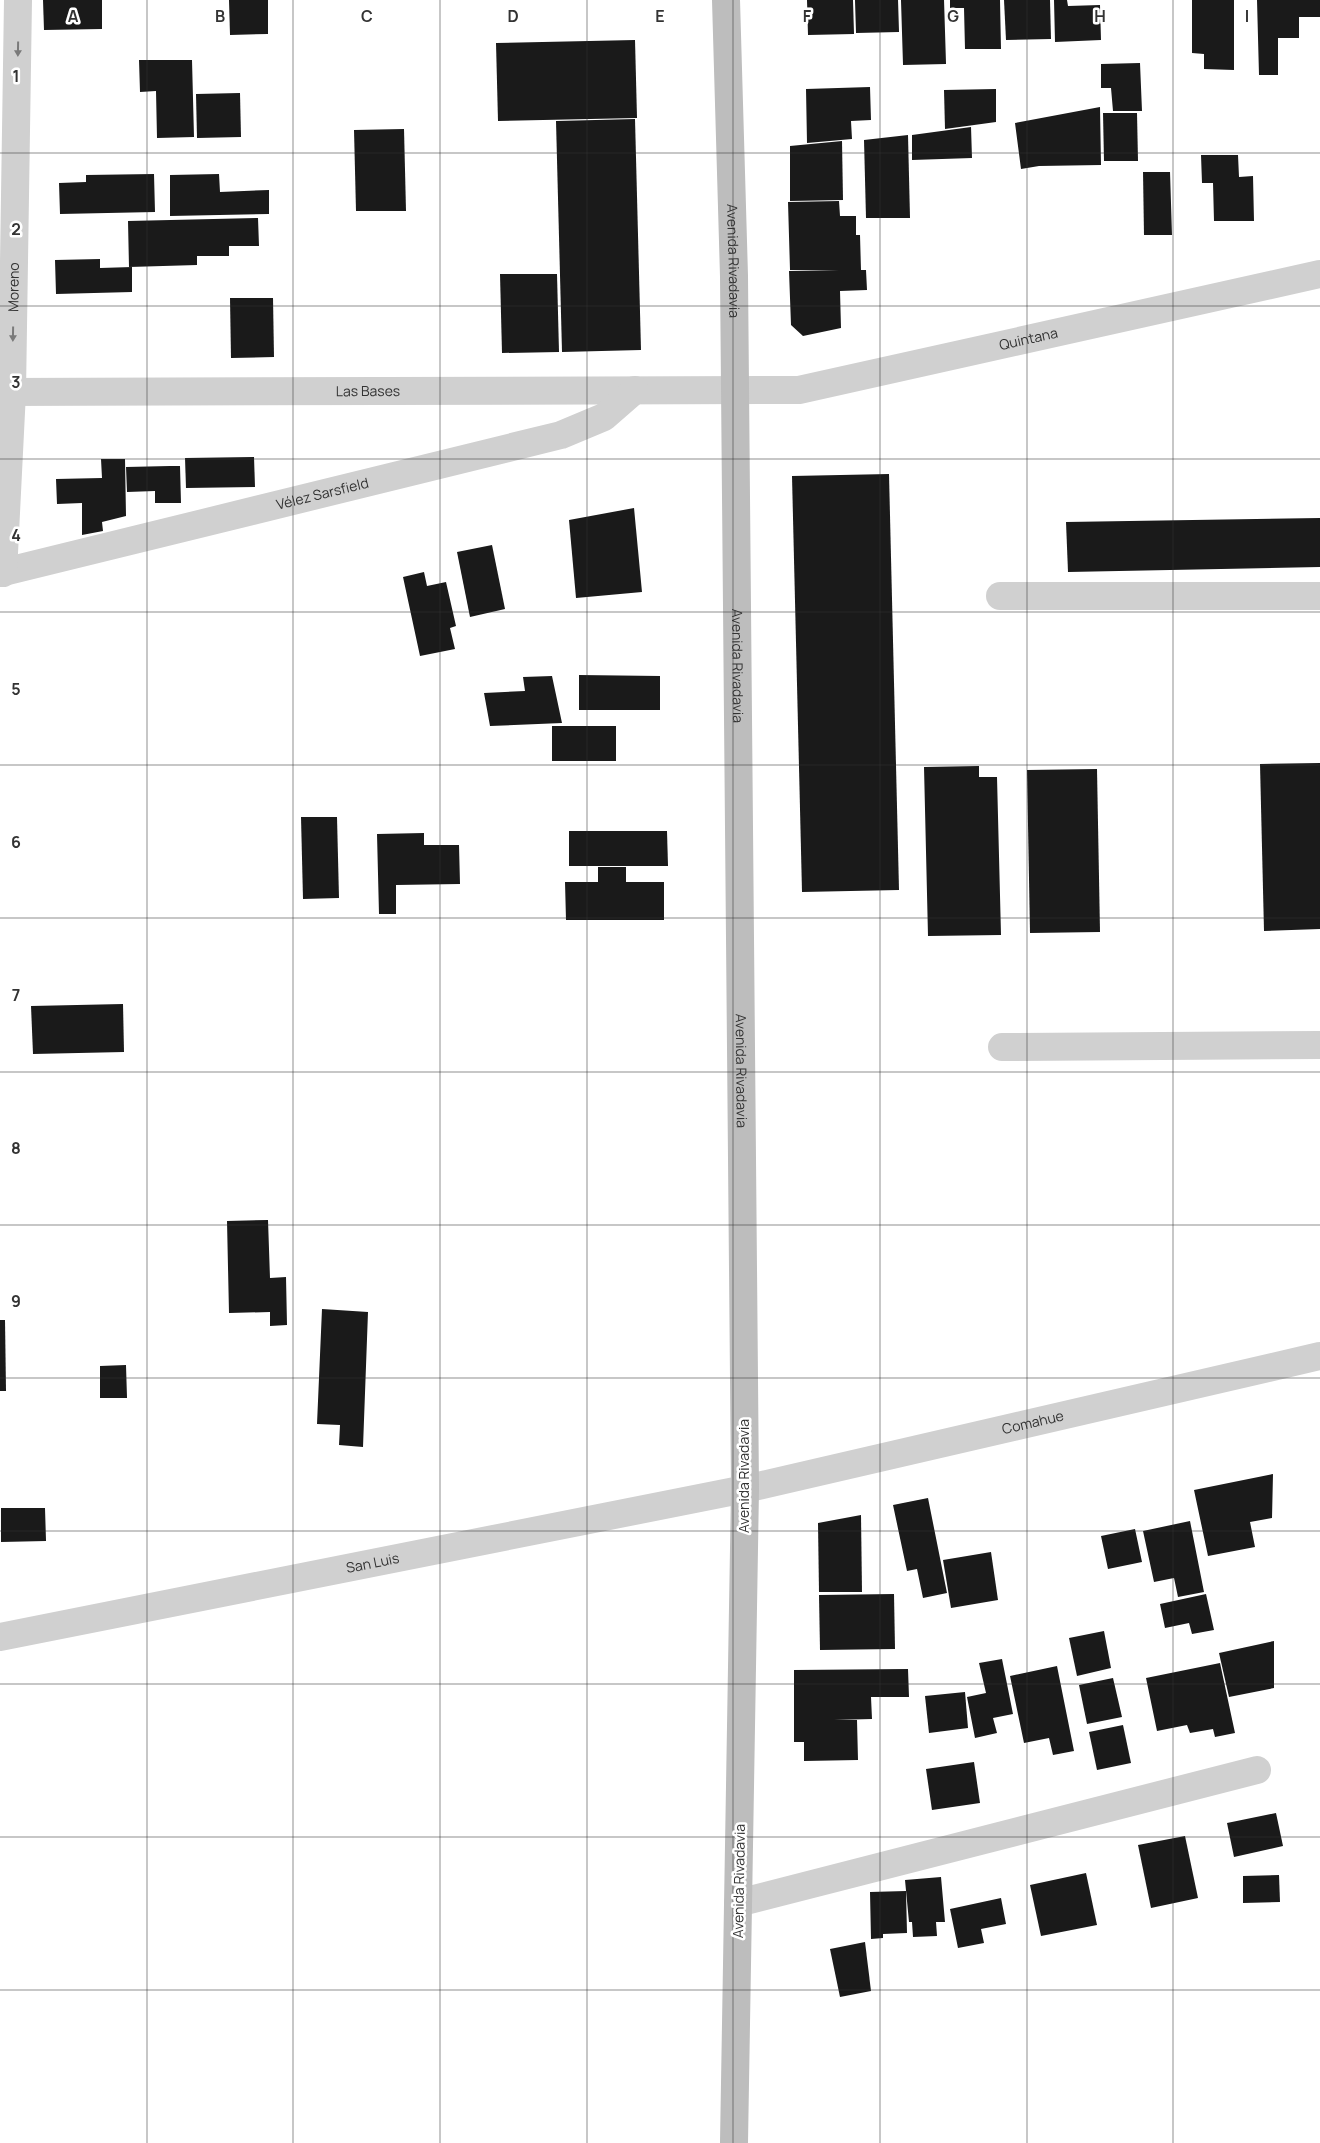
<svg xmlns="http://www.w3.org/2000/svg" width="1320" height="2143" font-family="Manrope,sans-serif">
<rect width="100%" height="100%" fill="#fff"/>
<g fill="#1a1a1a">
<path d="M43 0H102V29L44 30Z"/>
<path d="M229 0H268V34L230 35Z"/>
<path d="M807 0H853L854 34 808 35Z"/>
<path d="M855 0H898L899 32 856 33Z"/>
<path d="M901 0H944L946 64 903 65Z"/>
<path d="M950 0H1000L1001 49H965L964 8H950Z"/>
<path d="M1004 0H1050L1051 39 1006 40Z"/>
<path d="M1054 0H1067L1068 6 1100 5 1101 40 1055 42Z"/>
<path d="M1192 0H1234V70L1204 69V54L1192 53Z"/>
<path d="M1257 0H1320V17H1299V38H1278V75H1259Z"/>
<path d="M635 40 637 118 498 121 496 43Z"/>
<path d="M139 60H192L194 137 157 138 156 91 140 92Z"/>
<path d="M1140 63 1142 111H1113L1111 88H1101V64Z"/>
<path d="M870 87 871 120 851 121 852 139 807 143 806 89Z"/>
<path d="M996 89V122L945 129 944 90Z"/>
<path d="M240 93 241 137 197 138 196 94Z"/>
<path d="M1100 107 1101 165 1039 166 1021 169 1015 123Z"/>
<path d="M1103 113H1137L1138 161H1104Z"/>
<path d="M635 119 641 350 562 352 556 121Z"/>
<path d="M971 127 972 158 912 160V135Z"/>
<path d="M404 129 406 211H356L354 130Z"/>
<path d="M908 135 910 218H866L864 140Z"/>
<path d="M842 141 843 200 790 201V146Z"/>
<path d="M1201 155H1238L1239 177 1253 176 1254 221H1214L1213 183H1202Z"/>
<path d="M1143 172H1170L1172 235H1144Z"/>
<path d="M154 174 155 212 60 214 59 183 86 182V175Z"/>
<path d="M219 174 220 192 269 190V214L170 216V175Z"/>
<path d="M839 201 840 216H856V235H860L861 270H866L867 290 840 291 841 328 803 336 791 325 789 271 839 270H790L788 202Z"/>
<path d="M258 218 259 246H229V256H197V265L129 267 128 221Z"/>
<path d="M100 259V268L132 267V292L56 294 55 260Z"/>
<path d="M500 274H557L559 352 502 353Z"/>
<path d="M230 298H273L274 357 231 358Z"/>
<path d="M254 457 255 487 186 488 185 458Z"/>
<path d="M101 459H125L126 516 102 522 103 531 82 535V503L57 504 56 479 102 478Z"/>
<path d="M170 466H180L181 503H155V491L127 492 126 467Z"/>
<path d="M889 474 899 890 802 892 792 476Z"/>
<path d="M634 508 642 592 576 598 569 520Z"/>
<path d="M1320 518V567L1068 572 1066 522Z"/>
<path d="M492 545 505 609 470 617 457 552Z"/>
<path d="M424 572 427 586 446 582 456 626 450 628 455 649 420 656 403 577Z"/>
<path d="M579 675 660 676V710H579Z"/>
<path d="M552 676 562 723 490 726 484 693 525 691 523 677Z"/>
<rect x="552" y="726" width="64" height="35"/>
<path d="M1320 763V929L1264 931 1260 764Z"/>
<path d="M979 766V777H997L1001 935 928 936 924 767Z"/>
<path d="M1097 769 1100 932 1030 933 1027 770Z"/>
<path d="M301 817H337L339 898 303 899Z"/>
<path d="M569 831H667L668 866H569Z"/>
<path d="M424 833V845H459L460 884 396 885V914H379L377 834Z"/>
<path d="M598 867H626V882H664V920H566L565 882H598Z"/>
<path d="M123 1004 124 1052 33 1054 31 1006Z"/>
<path d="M268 1220 270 1278 286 1277 287 1325 270 1326V1312L229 1313 227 1221Z"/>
<path d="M322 1309 368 1312 363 1447 339 1445 340 1425 317 1424Z"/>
<path d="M0 1320H5L6 1391H0Z"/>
<path d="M126 1365 127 1398H100V1366Z"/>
<path d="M1273 1474 1272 1518 1250 1522 1255 1547 1208 1556 1194 1490Z"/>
<path d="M928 1498 947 1593 923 1598 917 1569 907 1571 893 1505Z"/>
<path d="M1 1508H45L46 1541 1 1542Z"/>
<path d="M861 1515 862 1592H819L818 1523Z"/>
<path d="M1190 1521 1204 1592 1178 1597 1174 1578 1154 1582 1143 1531Z"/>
<path d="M1135 1529 1142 1562 1108 1569 1101 1536Z"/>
<path d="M991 1552 998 1600 951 1608 943 1560Z"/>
<path d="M894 1594 895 1649 820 1650 819 1595Z"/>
<path d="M1206 1594 1214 1630 1192 1634 1189 1623 1165 1628 1160 1604Z"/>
<path d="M1104 1631 1111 1668 1077 1676 1069 1638Z"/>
<path d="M1274 1641V1688L1229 1697 1219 1653Z"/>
<path d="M1002 1659 1013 1714 993 1718 997 1733 975 1738 967 1697 986 1693 979 1663Z"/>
<path d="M1220 1663 1235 1733 1215 1737 1213 1729 1190 1733 1187 1725 1157 1731 1146 1678Z"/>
<path d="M1057 1666 1074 1751 1053 1755 1049 1738 1024 1743 1010 1676Z"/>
<path d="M908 1669 909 1697H871L872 1719 834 1720H857L858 1760 804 1761V1742H794V1670Z"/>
<path d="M1113 1678 1122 1717 1087 1724 1079 1685Z"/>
<path d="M965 1692 968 1728 929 1733 925 1696Z"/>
<path d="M1123 1725 1131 1763 1097 1770 1089 1732Z"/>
<path d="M974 1762 980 1803 932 1810 926 1769Z"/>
<path d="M1276 1813 1283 1846 1234 1857 1227 1823Z"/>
<path d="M1185 1836 1198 1898 1151 1908 1138 1845Z"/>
<path d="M1086 1873 1097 1925 1041 1936 1030 1885Z"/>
<path d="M1279 1875 1280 1902 1243 1903V1876Z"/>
<path d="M941 1877 945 1922H936L937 1936 913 1937 912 1922H909L905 1880Z"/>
<path d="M906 1891 907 1933 883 1934V1938L871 1939 870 1892Z"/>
<path d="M1001 1898 1006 1924 981 1929 984 1943 958 1948 950 1909Z"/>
<path d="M865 1942 871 1991 840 1997 830 1949Z"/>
</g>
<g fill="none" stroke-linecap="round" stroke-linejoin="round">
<g stroke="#d0d0d0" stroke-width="28">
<path id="s1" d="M0 392 799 390 1320 274"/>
<path id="s2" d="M0 573 561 435 604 417 635 390"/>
<path id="s3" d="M3 573 12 392 18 0"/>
<path d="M1000 596H1320"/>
<path d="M1002 1047 1320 1045"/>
<path id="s4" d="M0 1637 745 1489 1320 1356"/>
<path d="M738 1903 1257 1770"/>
</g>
<path stroke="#bdbdbd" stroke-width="28" id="s5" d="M726 0 734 276 745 1489 734 2143"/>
</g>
<defs><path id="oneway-solid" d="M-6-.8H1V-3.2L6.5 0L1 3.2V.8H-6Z" transform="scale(1.25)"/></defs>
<g fill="#7a7a7a">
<use href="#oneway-solid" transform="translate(18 49) rotate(91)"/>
<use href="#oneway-solid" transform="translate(13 334) rotate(91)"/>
</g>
<path fill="none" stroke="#333" stroke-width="1" stroke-opacity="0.55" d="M147 0V2143M293 0V2143M440 0V2143M587 0V2143M733 0V2143M880 0V2143M1027 0V2143M1173 0V2143M0 153H1320M0 306H1320M0 459H1320M0 612H1320M0 765H1320M0 918H1320M0 1072H1320M0 1225H1320M0 1378H1320M0 1531H1320M0 1684H1320M0 1837H1320M0 1990H1320"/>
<g text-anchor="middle" stroke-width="5" stroke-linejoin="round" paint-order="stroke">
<g font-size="14" fill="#333" stroke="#fff">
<text dy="5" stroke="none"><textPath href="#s5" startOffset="261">Avenida Rivadavia</textPath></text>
<text dy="5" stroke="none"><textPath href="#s3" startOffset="286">Moreno</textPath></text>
<text dy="5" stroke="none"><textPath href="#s1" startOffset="1034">Quintana</textPath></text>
<text dy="5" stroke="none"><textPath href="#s1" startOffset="368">Las Bases</textPath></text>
<text dy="5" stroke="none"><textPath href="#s2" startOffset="332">Vélez Sarsfield</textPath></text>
<text dy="5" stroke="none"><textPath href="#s5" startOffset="666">Avenida Rivadavia</textPath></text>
<text dy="5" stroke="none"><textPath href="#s5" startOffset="1071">Avenida Rivadavia</textPath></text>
<text dy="5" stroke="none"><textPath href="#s4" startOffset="1055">Comahue</textPath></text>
<text transform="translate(744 1476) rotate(-90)" y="5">Avenida Rivadavia</text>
<text dy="5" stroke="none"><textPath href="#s4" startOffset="380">San Luis</textPath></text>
<text transform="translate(739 1881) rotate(-89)" y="5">Avenida Rivadavia</text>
</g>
</g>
<g font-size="16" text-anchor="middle" font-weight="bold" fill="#333" stroke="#fff" stroke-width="5" stroke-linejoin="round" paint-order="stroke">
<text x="73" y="22">A</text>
<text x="220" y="22">B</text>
<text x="367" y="22">C</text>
<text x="513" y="22">D</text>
<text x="660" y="22">E</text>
<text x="807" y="22">F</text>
<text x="953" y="22">G</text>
<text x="1100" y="22">H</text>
<text x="1247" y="22">I</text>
<text x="16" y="82">1</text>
<text x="16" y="235">2</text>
<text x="16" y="388">3</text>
<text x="16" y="541">4</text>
<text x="16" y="695">5</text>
<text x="16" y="848">6</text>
<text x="16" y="1001">7</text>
<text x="16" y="1154">8</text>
<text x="16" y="1307">9</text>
</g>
</svg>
